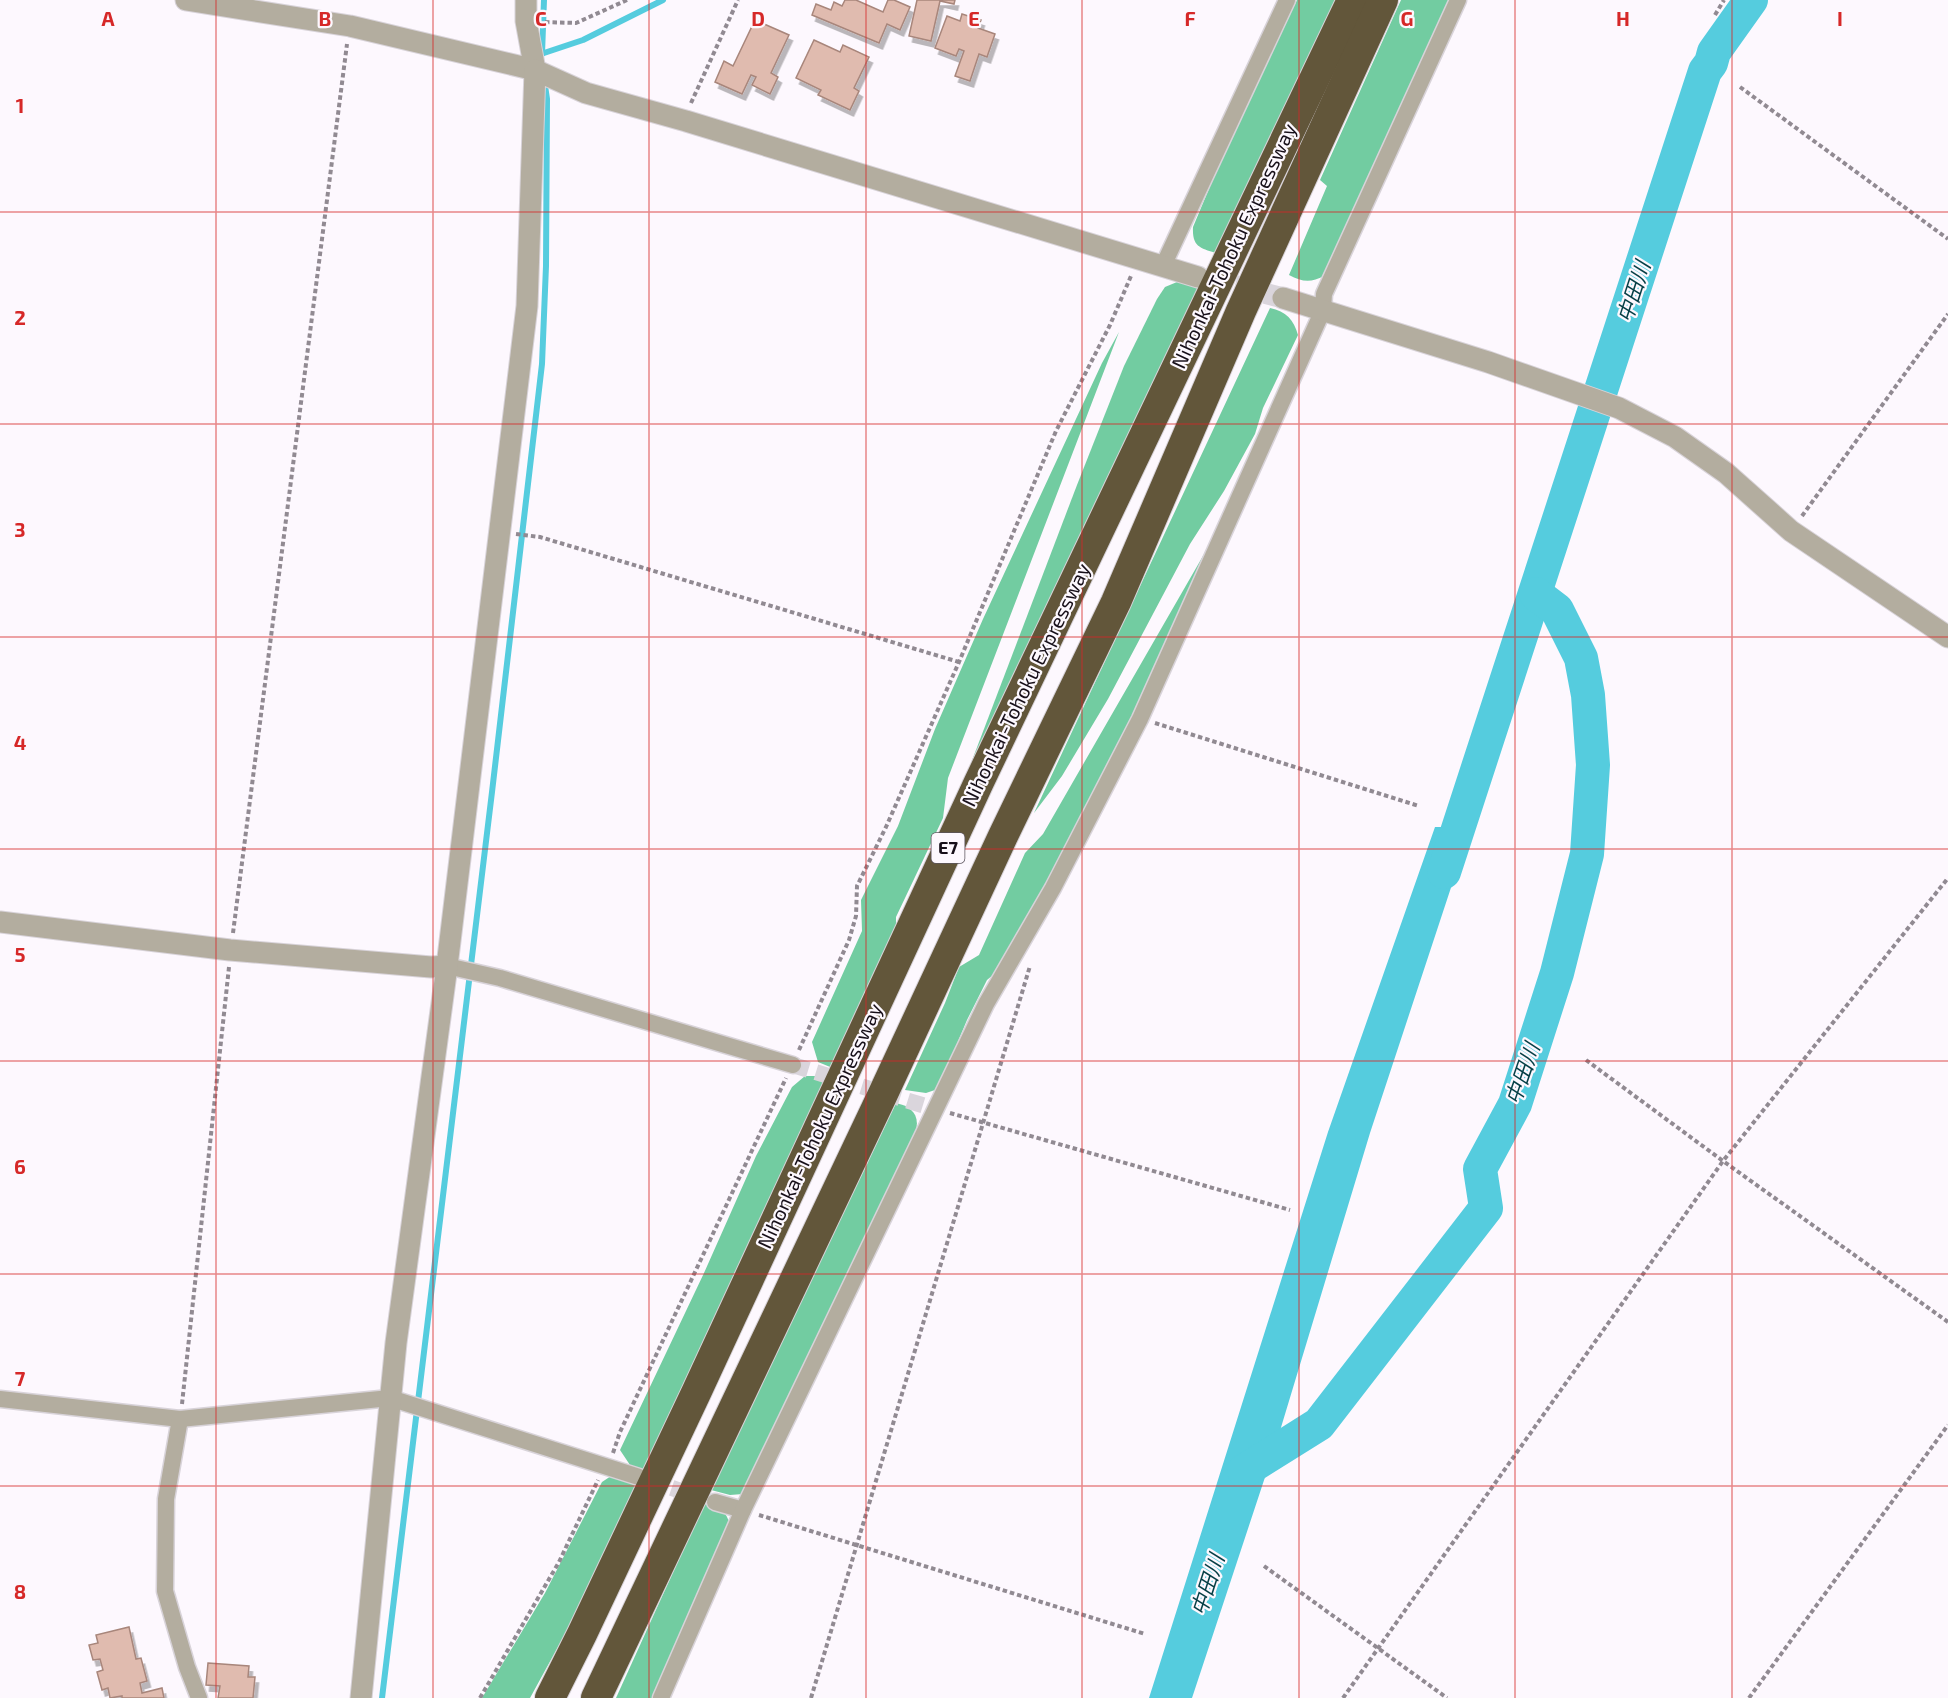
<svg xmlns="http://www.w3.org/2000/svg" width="1948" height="1698" font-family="'Exo 2','Noto Sans JP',sans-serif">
<defs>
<filter id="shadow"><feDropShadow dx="3.5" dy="6" stdDeviation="0" flood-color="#0004"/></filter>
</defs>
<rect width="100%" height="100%" fill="#fdf8fe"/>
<g fill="#72cca1">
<path d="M1297 0H1339L1219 254C1201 248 1192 248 1193 227L1226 148Z"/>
<path d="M1401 0H1455L1324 276C1311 283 1302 282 1289 275L1327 186 1320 180Z"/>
<path d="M1185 281 1202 287 963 784 1077 485 1124 366 1157 299 1165 287 1177 282Z"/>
<path d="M1270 308C1286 311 1294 320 1298 335L1263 408 1255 434 1224 491 1190 544 1108 699 1062 776 1034 813Z"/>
<path d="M1119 332 948 778 943 818 896 917V937L835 1069 818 1062 812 1042 862 931 861 900 898 826 935 729 983 619 1102 363Z"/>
<path d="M1211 542 1134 720 1006 964 987 980 967 1020 938 1089 926 1093 905 1090 945 1003 959 967 979 955 1025 853 1043 834Z"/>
<path d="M805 1076H815L829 1082 646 1470 630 1465 620 1450 704 1273 756 1156 792 1087Z"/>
<path d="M896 1103C910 1106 920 1114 916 1130L748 1489 743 1494 730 1495 711 1490Z"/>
<path d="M611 1476 638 1482 582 1603 530 1698H482L545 1593 602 1482Z"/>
<path d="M704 1504C717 1506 727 1511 730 1525L652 1698H616Z"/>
</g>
<path fill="#55ccde" d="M1435 827H1471L1370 1133 1276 1444 1192 1698H1149L1328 1132Z"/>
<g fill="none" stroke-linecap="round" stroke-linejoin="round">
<g stroke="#55ccde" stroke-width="6">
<path d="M541 54 583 40 663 0"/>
<path d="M542 54 544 0"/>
<path d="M382 1698 492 792 542 364 546 266 547 99 544 79"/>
</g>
<g stroke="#55ccde" stroke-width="34">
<path d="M1444 872 1705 71 1711 63 1714 52 1751 0"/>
<path d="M1244 1471 1319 1424 1486 1208 1480 1169 1515 1104 1557 973 1587 854 1593 765 1588 695 1581 658 1557 610 1536 594"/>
</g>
</g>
<g fill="#e0bbaf" stroke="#a8867b" stroke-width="1.5" filter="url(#shadow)">
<path d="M845 0H856L883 12 888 0H894L910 7 900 30 887 24 879 43 812 15 816 4 831 10 834 2 842 6Z"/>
<path d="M917 0H955L954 4 940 1 931 41 909 36Z"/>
<path d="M962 14 981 20 978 28 995 34 987 57 979 54 970 81 955 76 964 51 959 49 956 56 935 48 947 16 960 21Z"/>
<path d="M755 20 789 35 771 73 778 77 770 94 752 85 756 77 751 75 742 94 715 82 724 61 733 66Z"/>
<path d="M814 40 840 52 843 45 869 57 854 88 859 91 850 110 818 95 821 90 796 78Z"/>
<path d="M129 1627 136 1659 141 1658 147 1681 140 1683 142 1693 162 1688 164 1698H122V1696L110 1698 108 1688 102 1690 97 1672 103 1670 100 1659 93 1660 89 1645 98 1643 96 1635Z"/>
<path d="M208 1663 249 1666 248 1677H255L253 1698H218L220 1686 206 1685Z"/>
</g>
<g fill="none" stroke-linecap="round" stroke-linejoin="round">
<g stroke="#dad5dc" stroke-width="16" stroke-dasharray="16 8" stroke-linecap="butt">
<path d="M793 1065 935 1109"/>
<path d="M649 1480 698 1497"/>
</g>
<path stroke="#dad5dc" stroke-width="21" stroke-dasharray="21 10" stroke-linecap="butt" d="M1205 278 1283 298"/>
<g stroke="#d8d3d9" stroke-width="19">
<g id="minor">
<path d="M1163 266 1287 0"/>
<path d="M447 966 500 978 793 1065"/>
<path d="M0 1399 180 1419 390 1398 639 1477"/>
<path d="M180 1419 166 1499 165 1591 187 1667 199 1698"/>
<path d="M715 1502 743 1510"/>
<path d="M661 1698 743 1510 986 1004 1053 888 1140 719 1323 310 1324 294 1458 0"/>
</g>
</g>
<g stroke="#d8d3d9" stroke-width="23">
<g id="tertiary">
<path d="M186 0 350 26 535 70 526 21V0"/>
<path d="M1283 298 1488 362 1619 408 1675 437 1726 473 1791 531 1948 637"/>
<path d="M0 922 230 950 431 967 447 966"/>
<path d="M361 1698 396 1343 447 966 527 306 535 70 586 93 686 121 1198 277"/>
</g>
</g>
<g stroke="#d8d3d9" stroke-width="32">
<g id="motorway">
<path d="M550 1698 582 1634 696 1393 979 782 1352 0"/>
<path d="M596 1698 882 1096 1003 836 1116 602 1241 311 1383 0"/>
</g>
</g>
<g stroke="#918a92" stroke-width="4" stroke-dasharray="4.5 3" stroke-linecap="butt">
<path d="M1715 15 1724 0"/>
<path d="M545 22 576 23 627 0"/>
<path d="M1740 87 1948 239"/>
<path d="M691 103 738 0"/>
<path d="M1802 516 1948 314"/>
<path d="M516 534 540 537 959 662"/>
<path d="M1155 723 1419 806"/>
<path d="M233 933 347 44"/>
<path d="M799 1050 849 940 856 916 857 886 886 827 959 662 1056 431 1110 325 1131 276"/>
<path d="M1586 1060 1723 1161 1948 1322"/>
<path d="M950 1113 1290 1210"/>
<path d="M182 1404 229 967"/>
<path d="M613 1453 620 1432 786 1078"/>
<path d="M759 1515 1145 1634"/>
<path d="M1264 1566 1447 1698"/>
<path d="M480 1698 559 1562 598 1480"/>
<path d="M811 1698 1030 966"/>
<path d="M1343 1698 1723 1161 1948 878"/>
<path d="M1749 1698 1948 1425"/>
</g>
<use href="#minor" stroke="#b3ad9f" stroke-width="16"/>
<use href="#tertiary" stroke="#b3ad9f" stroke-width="21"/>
<use href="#motorway" stroke="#62563a" stroke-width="30"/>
</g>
<path fill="none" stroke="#d62828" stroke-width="1.5" stroke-opacity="0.55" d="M216 0V1698M433 0V1698M649 0V1698M866 0V1698M1082 0V1698M1299 0V1698M1515 0V1698M1732 0V1698M0 212H1948M0 424H1948M0 637H1948M0 849H1948M0 1061H1948M0 1274H1948M0 1486H1948"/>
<g text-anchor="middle" stroke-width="4.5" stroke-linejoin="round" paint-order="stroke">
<rect fill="#fdf8fe" stroke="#5c555e" stroke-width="1.5" x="931.5" y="833" width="33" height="30" rx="4.5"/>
<g font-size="18" font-weight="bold" fill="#170f19">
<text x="948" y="854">E7</text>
</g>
<g font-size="20" fill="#170f19" stroke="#fdf8fe">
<text transform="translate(1234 246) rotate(-65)" y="7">Nihonkai-Tohoku Expressway</text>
<text transform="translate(1026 685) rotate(-64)" y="7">Nihonkai-Tohoku Expressway</text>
<text transform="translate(820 1126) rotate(-65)" y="7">Nihonkai-Tohoku Expressway</text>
</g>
<g font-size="21" font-style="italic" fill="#053f46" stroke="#fdf8fe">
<text transform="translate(1634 292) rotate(-72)" y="7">中田川</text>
<text transform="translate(1523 1074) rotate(-71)" y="7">中田川</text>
<text transform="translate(1208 1585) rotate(-72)" y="7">中田川</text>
</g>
</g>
<g font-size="20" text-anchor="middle" font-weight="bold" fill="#d62828" stroke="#fdf8fe" stroke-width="4.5" stroke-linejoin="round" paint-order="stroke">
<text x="108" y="26">A</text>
<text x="325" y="26">B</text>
<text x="541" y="26">C</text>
<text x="758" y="26">D</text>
<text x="974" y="26">E</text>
<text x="1190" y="26">F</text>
<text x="1407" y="26">G</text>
<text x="1623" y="26">H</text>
<text x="1840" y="26">I</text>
<text x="20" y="113">1</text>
<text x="20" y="325">2</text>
<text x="20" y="537">3</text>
<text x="20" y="750">4</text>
<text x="20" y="962">5</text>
<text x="20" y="1174">6</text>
<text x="20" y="1386">7</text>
<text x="20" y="1599">8</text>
</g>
</svg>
